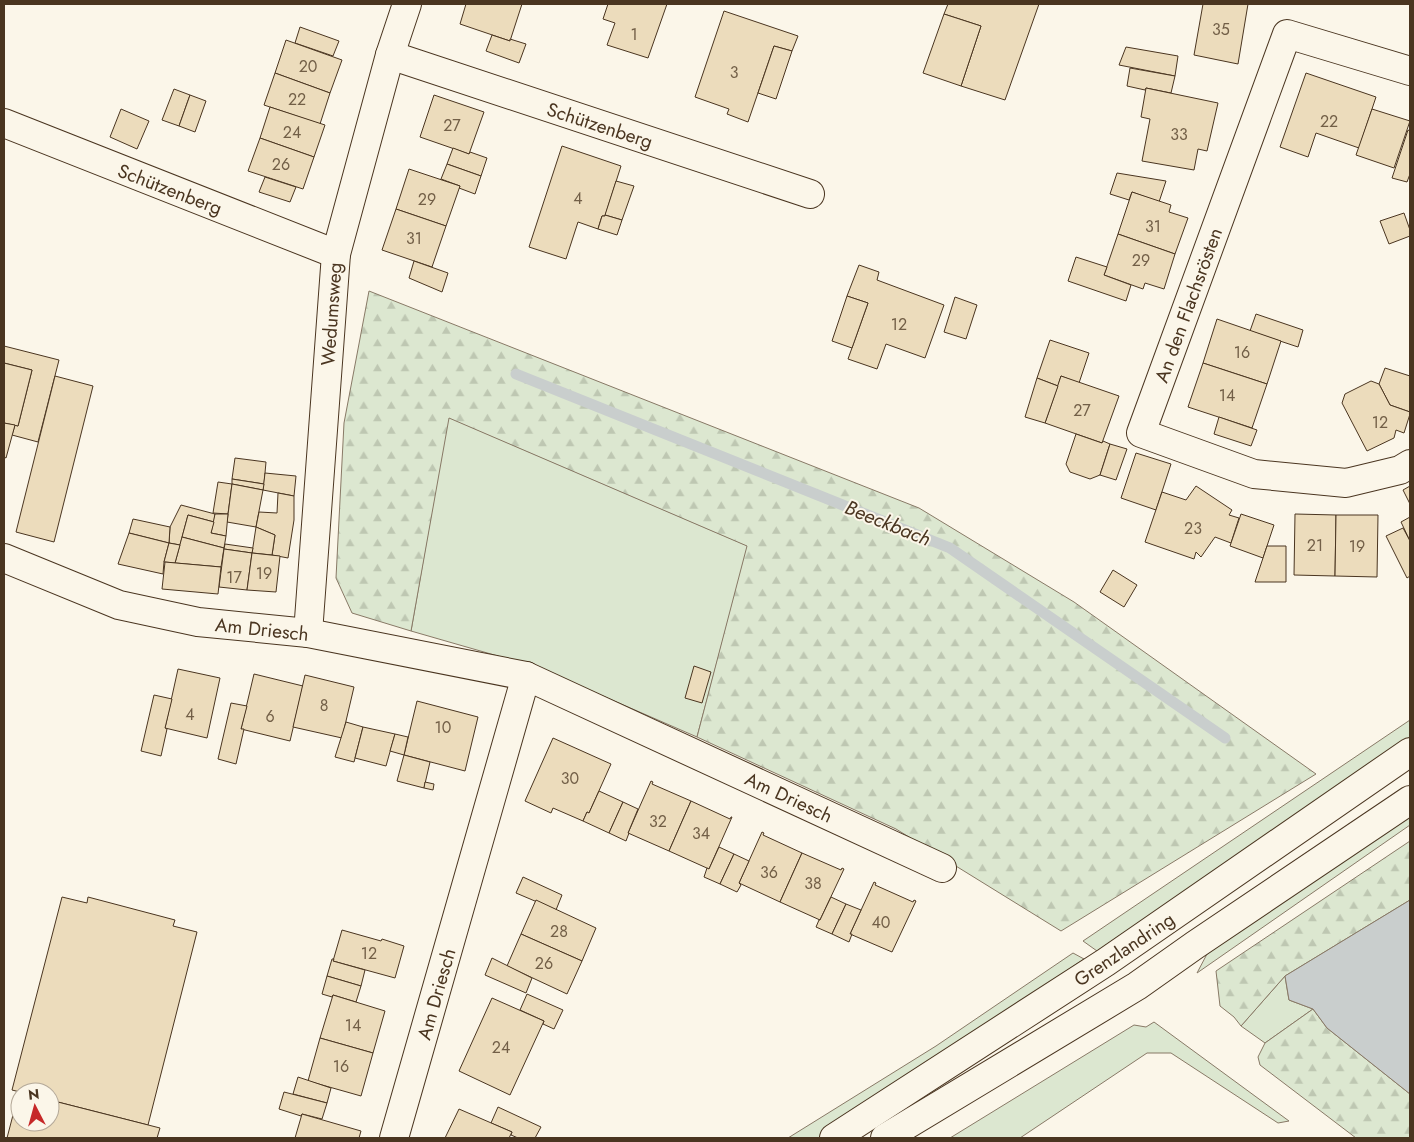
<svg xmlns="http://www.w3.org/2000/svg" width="1414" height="1142" font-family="Jost,sans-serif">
<defs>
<pattern id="forest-firs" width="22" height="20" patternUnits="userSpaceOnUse" patternTransform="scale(1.25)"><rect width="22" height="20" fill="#dce7d0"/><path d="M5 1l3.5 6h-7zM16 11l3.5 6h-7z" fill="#bec7b2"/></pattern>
</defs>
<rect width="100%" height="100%" fill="#fbf6e9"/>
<g fill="#dce7d0" stroke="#887966">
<path d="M448 417 748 546 697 737 536 667 411 631Z"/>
<path d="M1410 720V737L1097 951 1083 941Z"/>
<path d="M1410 814V825L1197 973 1207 954Z"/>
<path d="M1073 953 1084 959 818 1138H788L936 1046Z"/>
<path d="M1285 976 1289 1000 1313 1009 1265 1043 1241 1026Z"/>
<path d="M1154 1022 1289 1121 1278 1123 1171 1053H1147L1020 1138H950L1134 1025 1146 1027Z"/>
</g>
<g fill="url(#forest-firs)" stroke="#887966">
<path d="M369 291 919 508 1074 602 1316 774 1061 931 896 829 697 737 747 546 449 418 411 631 352 613 336 578 344 423Z"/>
<path d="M1410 841V900L1285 976 1241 1026 1234 1017 1220 1006 1216 971Z"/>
<path d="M1313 1009 1327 1028 1410 1094V1138H1356L1260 1065 1258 1057 1265 1043Z"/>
</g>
<path fill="#c9cecd" stroke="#887966" d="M1410 900V1094L1327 1028 1313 1009 1289 1000 1285 976Z"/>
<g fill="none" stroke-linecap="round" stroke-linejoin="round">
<path stroke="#c9cecd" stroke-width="11" d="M516 374 950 548 1225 738"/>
</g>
<g fill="#ecdcbc" stroke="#4a3520">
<path d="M466 4H522L510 41 460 24Z"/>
<path d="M608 4H667L648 58 607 45 615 23 603 19Z"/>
<path d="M948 4H1039L1005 100 961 86 981 26 944 14Z"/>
<path d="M1203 4H1248L1238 64 1194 55Z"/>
<path d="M724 11 798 36 792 51 774 46 748 122 727 114 729 109 695 97Z"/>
<path d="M944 14 981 26 961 86 923 73Z"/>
<path d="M300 27 339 41 333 56 295 43Z"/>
<path d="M492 35 510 41V39L526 44 519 63 486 51Z"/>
<path d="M286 40 342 60 330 93 275 73Z"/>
<path d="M774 46 792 51 776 99 758 93Z"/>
<path d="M1126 47 1178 56 1175 76 1119 65Z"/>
<path d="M1130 68 1175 76 1171 93 1146 88 1145 90 1127 86Z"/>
<path d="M275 73 330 93 320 124 264 105Z"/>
<path d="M1306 73 1376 97 1359 148 1316 133 1308 157 1280 147Z"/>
<path d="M1146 88 1218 103 1207 151 1198 149 1194 170 1142 161 1150 119 1141 117Z"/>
<path d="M174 89 190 95 179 126 162 120Z"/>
<path d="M190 95 206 101 195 132 179 126Z"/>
<path d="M434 95 484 112 469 154 420 137Z"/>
<path d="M270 107 325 125 314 157 260 138Z"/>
<path d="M121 109 149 121 137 149 110 137Z"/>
<path d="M1372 109 1410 121 1394 168 1356 155Z"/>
<path d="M1408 130 1410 131V174L1407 182 1392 178Z"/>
<path d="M260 138 314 157 303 189 248 171Z"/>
<path d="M562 146 621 166 605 216H602L598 229 578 222 566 259 529 247Z"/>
<path d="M453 148 469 154 470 152 487 158 481 176 447 164Z"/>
<path d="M447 164 481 176 475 194 459 188 460 186 441 179Z"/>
<path d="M409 169 460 186 446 226 396 209Z"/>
<path d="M1117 173 1166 181 1159 202 1132 192 1129 200 1110 194Z"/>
<path d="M265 177 296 187 290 202 259 192Z"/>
<path d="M616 181 634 186 622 220 605 215Z"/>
<path d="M1132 192 1171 205 1169 212 1188 218 1175 254 1118 234Z"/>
<path d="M396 209 446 226 432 267 382 250Z"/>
<path d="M1404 213 1410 230V236L1389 244 1380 221Z"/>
<path d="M605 215 622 220 617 235 598 229 602 216H605Z"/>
<path d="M1118 234 1175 254 1164 289 1145 283 1143 289 1104 275Z"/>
<path d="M1076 257 1107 267 1104 275 1131 285 1126 301 1068 281Z"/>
<path d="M414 261 448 273 442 292 409 278Z"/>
<path d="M859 265 879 272 877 280 944 305 925 358 886 344 877 369 848 359 868 303 847 296Z"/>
<path d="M847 296 868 303 852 348 832 341Z"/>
<path d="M955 297 977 305 966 339 944 332Z"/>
<path d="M1256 314 1303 330 1298 347 1250 331Z"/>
<path d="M1217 319 1281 341 1267 384 1203 363Z"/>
<path d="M1050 340 1089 353 1079 383 1061 376 1058 386 1037 378Z"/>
<path d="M4 346 59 360 38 442 12 435 15 425 18 426 32 370 4 363Z"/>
<path d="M4 363 32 370 18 426 4 423Z"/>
<path d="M1203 363 1267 384 1252 428 1188 407Z"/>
<path d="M1385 368 1410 376V412L1390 405 1379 384Z"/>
<path d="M55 376 93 386 54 542 16 532Z"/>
<path d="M1061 376 1119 396 1102 443 1045 423Z"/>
<path d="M1037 378 1058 386 1045 423 1025 417Z"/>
<path d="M1371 381 1379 384 1390 405 1410 412V414L1404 433 1396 430 1394 438 1367 451 1342 403 1345 394Z"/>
<path d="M1219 417 1257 430 1251 446 1214 434Z"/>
<path d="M4 423 15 425 6 458 4 457Z"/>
<path d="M1076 434 1102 443 1103 441 1110 444 1100 475 1090 479 1070 472 1066 464Z"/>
<path d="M1110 444 1127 449 1116 480 1100 475Z"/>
<path d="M1136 453 1171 464 1156 510 1121 498Z"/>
<path d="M235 458 266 462 264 484 232 479Z"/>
<path d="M265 473 296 476 294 496 263 490Z"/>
<path d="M232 479 264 484 263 490 232 484Z"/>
<path d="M218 482 232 484 228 514 213 513Z"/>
<path d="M232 484 263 490 256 527 227 522Z"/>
<path d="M1196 486 1232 510 1229 515 1239 518 1231 543 1215 537 1201 557 1196 552 1194 559 1145 542 1162 492 1186 500Z"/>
<path d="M1410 486V504L1403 490Z"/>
<path d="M278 493 294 496V520L288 558 272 555 275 535 256 527 259 512 277 513Z"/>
<path d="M181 505 215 514 214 522 188 515 180 545 169 543 170 527Z"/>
<path d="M215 514H228L226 536 211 533Z"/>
<path d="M1241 514 1274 525 1263 558 1230 546Z"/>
<path d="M1295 514 1336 515 1335 576 1294 575Z"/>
<path d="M188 515 214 522 211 533 226 536 224 548 182 537Z"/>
<path d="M1336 515H1378L1377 577 1335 576Z"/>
<path d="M1410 517V541L1401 522Z"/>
<path d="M133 519 170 527 169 543 129 533Z"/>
<path d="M256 527 275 535 272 555 252 553Z"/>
<path d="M1403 528 1410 541V576L1407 578 1386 536Z"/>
<path d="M129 533 169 543 164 562 163 574 118 564Z"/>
<path d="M182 537 224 548 221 567 175 563Z"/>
<path d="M169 543 180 545 175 563 164 562Z"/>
<path d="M225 544 253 548 252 553 224 549Z"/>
<path d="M1267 546H1286V582H1255Z"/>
<path d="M224 549 252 553 247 590 219 587Z"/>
<path d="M252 553 280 556 276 592 247 590Z"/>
<path d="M165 562 221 567 218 594 162 589Z"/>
<path d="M1113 570 1137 585 1124 607 1100 592Z"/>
<path d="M694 666 711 672 702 703 685 698Z"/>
<path d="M178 669 220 678 207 738 165 728Z"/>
<path d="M254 674 303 686 290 741 241 729Z"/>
<path d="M305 675 354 687 342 738 293 727Z"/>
<path d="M154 695 172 699 165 728 167 729 161 756 141 751Z"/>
<path d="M417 701 478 717 465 771 404 755Z"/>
<path d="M231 703 247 706 241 729H244L236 764 218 759Z"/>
<path d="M346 722 363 727 354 762 335 757Z"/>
<path d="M363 727 395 734 386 766 355 758Z"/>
<path d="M395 734 408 737 404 755 390 751Z"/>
<path d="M553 738 611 764 589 813 587 812 583 821 553 808 551 813 525 801Z"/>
<path d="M404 755 430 762 424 788 397 781Z"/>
<path d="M651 781 653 782 652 784 691 801 669 851 628 833Z"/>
<path d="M425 782 434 784 433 790 424 788Z"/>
<path d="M599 791 623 802 609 833 583 821 587 812 589 813Z"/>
<path d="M691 801 730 819 731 817H732L709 869 669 851Z"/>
<path d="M623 802 638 809 628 833H629L626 841 609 833Z"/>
<path d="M762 832 764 833 763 835 802 853 780 902 739 883Z"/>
<path d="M719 847 734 854 720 884 704 877 707 868 709 869Z"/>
<path d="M802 853 841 870 842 868 844 869 820 920 780 902Z"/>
<path d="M734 854 749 861 739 883 741 885 737 892 720 884Z"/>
<path d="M523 877 562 895 556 910 516 893Z"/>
<path d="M874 882 876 883 875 885 913 902 914 900 916 901 892 952 850 934Z"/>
<path d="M62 897 87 903 88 897 175 920 173 926 197 932 148 1125 50 1100V1092H20L12 1090Z"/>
<path d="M831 897 846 904 832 934 816 927 819 920H820Z"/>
<path d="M536 900 596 928 582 961 521 934Z"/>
<path d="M846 904 861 910 850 934H852L849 942 832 934Z"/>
<path d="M342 930 381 941 382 939 404 946 395 978 333 961Z"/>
<path d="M521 934 582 961 567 994 507 966Z"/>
<path d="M492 958 532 978 526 993 485 975Z"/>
<path d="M332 959H334L333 961 365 970 361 986 327 976Z"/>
<path d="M327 976 361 986 356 1002 333 995 332 997 322 994Z"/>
<path d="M527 994 563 1010 554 1029 543 1024 544 1021 520 1010Z"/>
<path d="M333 995 385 1011 373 1053 320 1038Z"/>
<path d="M492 998 544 1021 510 1095 459 1071Z"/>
<path d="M320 1038 373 1053 361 1096 308 1081Z"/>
<path d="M298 1077 331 1088 327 1103 293 1094Z"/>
<path d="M19 1092H20V1122H50V1100L160 1128 157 1138H7Z"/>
<path d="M284 1092 327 1103 322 1119 302 1114 301 1116 279 1109Z"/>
<path d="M498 1107 541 1127 535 1138H518L511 1135 512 1132 491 1123Z"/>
<path d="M459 1109 512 1132 509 1138H445Z"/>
<path d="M302 1114 361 1131 359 1138H295Z"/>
</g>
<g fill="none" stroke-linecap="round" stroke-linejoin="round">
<g stroke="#4a3520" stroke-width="30">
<g id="minor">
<path d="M390 55 810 194"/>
<path d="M1410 71 1287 34 1141 433 1254 474 1346 483 1400 470 1410 464"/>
<path d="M4 123 336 254"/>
<path d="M4 558 119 605 198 622 308 633 526 676 942 868"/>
<path d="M308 633 336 254 390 55 407 4"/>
<path d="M394 1138 526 676"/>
</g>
</g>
<g stroke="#4a3520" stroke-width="30">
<g id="secondary">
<path d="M834 1138 1106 962 1410 752"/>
<path d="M885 1138 1137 986 1195 945 1410 800"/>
</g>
</g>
<use href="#minor" stroke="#fbf6e9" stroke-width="28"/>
<use href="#secondary" stroke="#fbf6e9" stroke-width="28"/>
</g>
<g text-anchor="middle" stroke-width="4" stroke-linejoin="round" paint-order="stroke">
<g font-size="16" fill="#725f47">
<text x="1221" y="35">35</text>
<text x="634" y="40">1</text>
<text x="308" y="72">20</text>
<text x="734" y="78">3</text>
<text x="297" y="105">22</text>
<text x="1329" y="127">22</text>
<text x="452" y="131">27</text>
<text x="292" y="138">24</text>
<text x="1179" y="140">33</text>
<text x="281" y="170">26</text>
<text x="578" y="204">4</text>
<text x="427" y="205">29</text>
<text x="1153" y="232">31</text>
<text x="414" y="244">31</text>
<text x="1141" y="266">29</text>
<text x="899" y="330">12</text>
<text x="1242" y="358">16</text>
<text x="1227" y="401">14</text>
<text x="1082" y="416">27</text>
<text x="1380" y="428">12</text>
<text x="1193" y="534">23</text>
<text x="1315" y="551">21</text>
<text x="1357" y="552">19</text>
<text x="264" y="579">19</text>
<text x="234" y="583">17</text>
<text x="324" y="711">8</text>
<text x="190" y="720">4</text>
<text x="270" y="722">6</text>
<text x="443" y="733">10</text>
<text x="570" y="784">30</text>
<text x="658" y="827">32</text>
<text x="701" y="839">34</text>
<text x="769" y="878">36</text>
<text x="813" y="889">38</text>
<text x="881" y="928">40</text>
<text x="559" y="937">28</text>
<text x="369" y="959">12</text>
<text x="544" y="969">26</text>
<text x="353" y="1031">14</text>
<text x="501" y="1053">24</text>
<text x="341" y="1072">16</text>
</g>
<g font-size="19" fill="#4a3520" stroke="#fbf6e9">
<text transform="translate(600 125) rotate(18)" y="7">Schützenberg</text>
<text transform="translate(170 189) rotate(21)" y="7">Schützenberg</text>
<text transform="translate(1188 305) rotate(-70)" y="7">An den Flachsrösten</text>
<text transform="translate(331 314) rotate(-86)" y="7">Wedumsweg</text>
<text transform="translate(262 629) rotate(6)" y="7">Am Driesch</text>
<text transform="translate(789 797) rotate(25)" y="7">Am Driesch</text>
<text transform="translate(1124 949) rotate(-34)" y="7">Grenzlandring</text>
<text transform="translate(436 994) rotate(-74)" y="7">Am Driesch</text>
</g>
<g font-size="20" font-style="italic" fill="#4a3520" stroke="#fbf6e9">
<text transform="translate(888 523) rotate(22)" y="7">Beeckbach</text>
</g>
</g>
<rect width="1414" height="1142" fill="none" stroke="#4a3520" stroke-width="10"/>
<g transform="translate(35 1107) rotate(354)"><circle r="24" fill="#fbf6e9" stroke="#b4a999"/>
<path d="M0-4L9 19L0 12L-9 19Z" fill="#c62828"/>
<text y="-8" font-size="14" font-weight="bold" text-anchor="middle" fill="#4a3520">N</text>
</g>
</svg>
